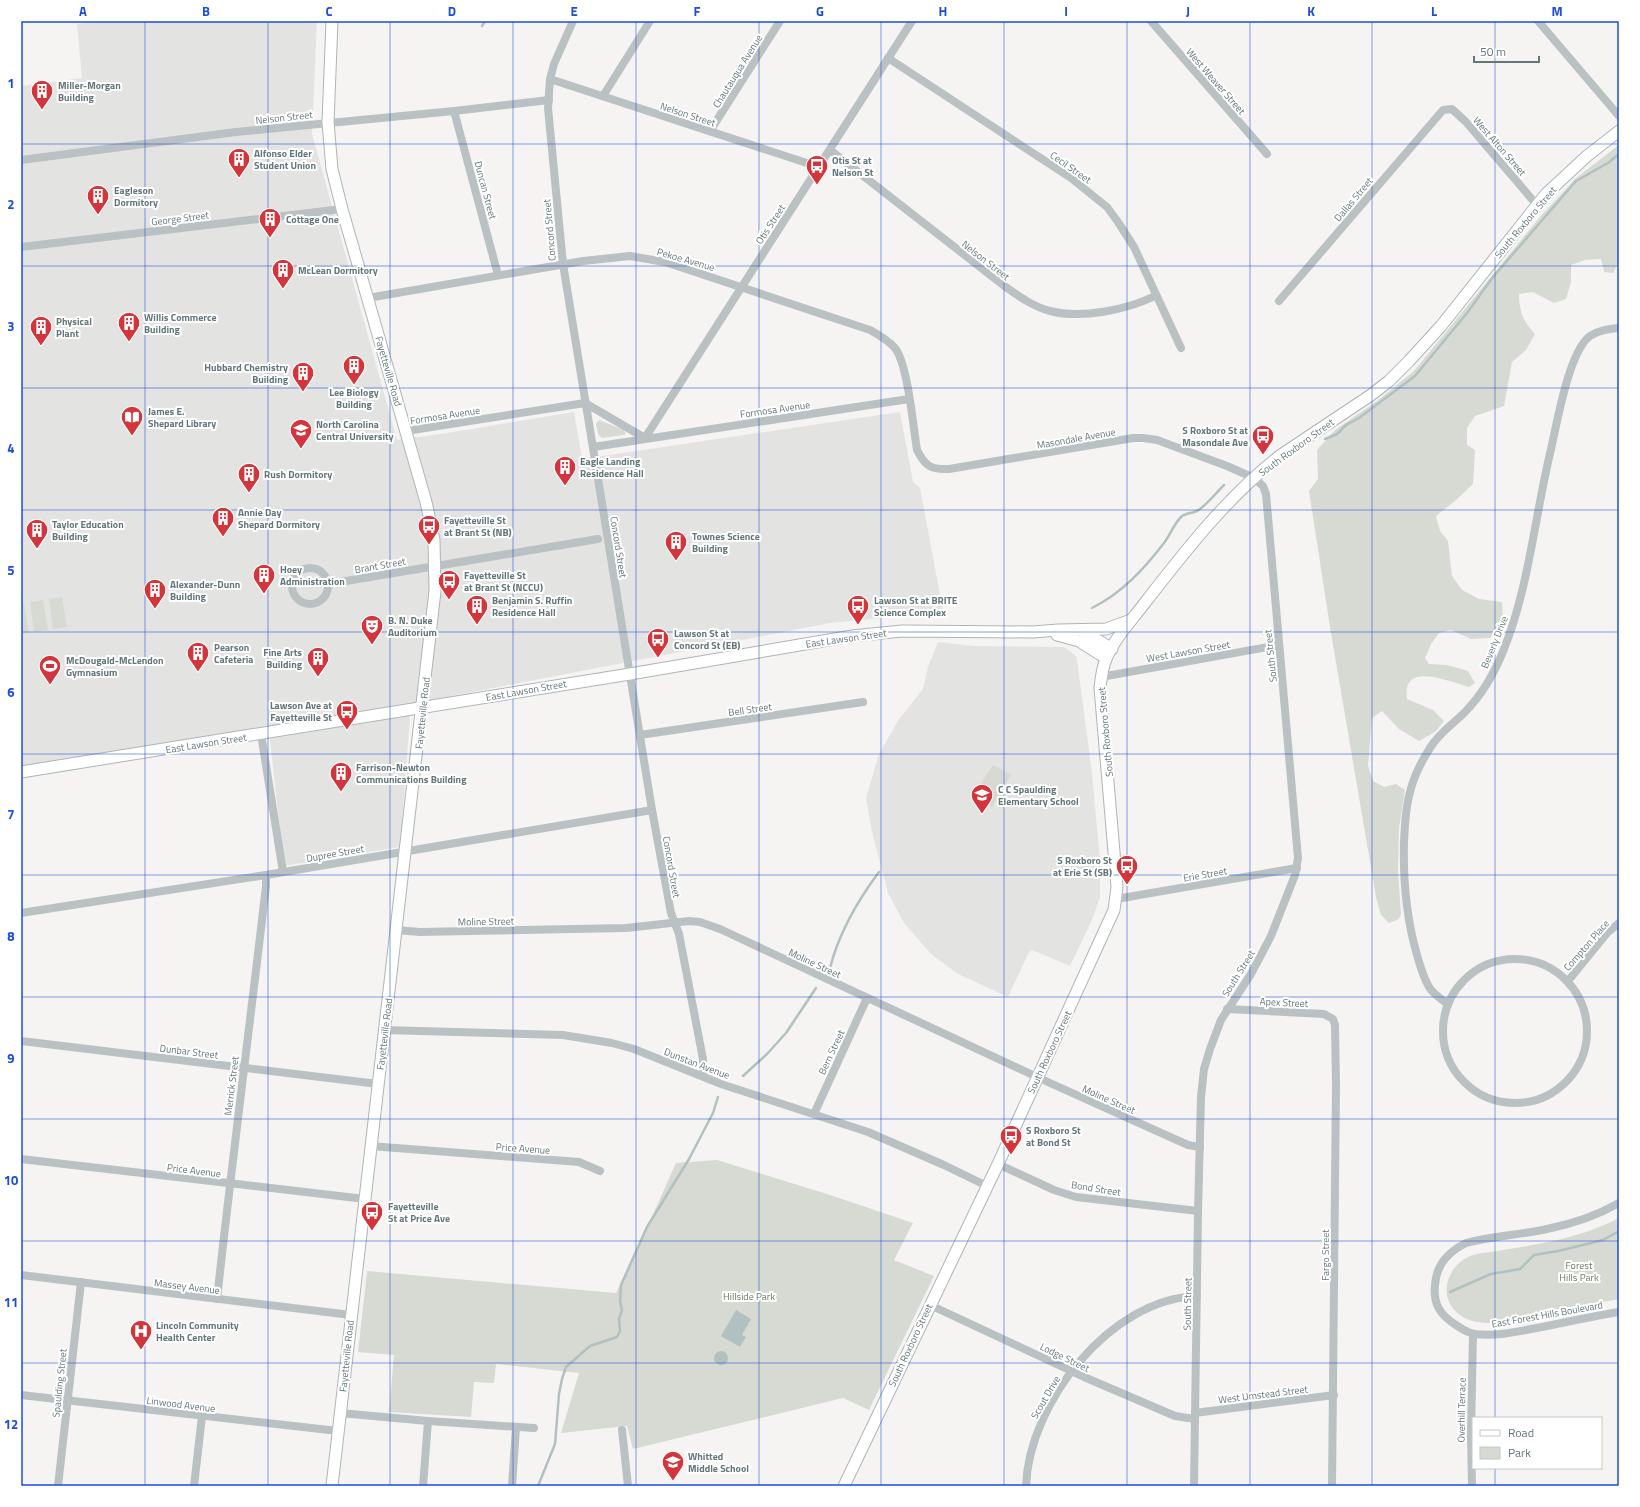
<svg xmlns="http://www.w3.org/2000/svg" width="1640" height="1507" font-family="'Titillium Web',sans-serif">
<rect width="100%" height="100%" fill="#f5f4f2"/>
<g fill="#e3e4e2">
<path d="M95 21H317L312 134 397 440 447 433 574 412 582 459 900 412 913 482 920 488 944 616H902L830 623 411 704 400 847 284 866 269 731 21 775V86L82 78 77 24Z"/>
<path d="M938 642 973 646 1064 647 1076 656 1078 667 1092 773 1100 861V897L1092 920 1070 966 1032 950 1029 952 1008 997 958 974 931 954 904 923 888 893 872 832 866 798 879 754 899 719 923 689 928 667Z"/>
</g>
<g fill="#d6dad2">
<path d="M1619 145V262L1613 273 1604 272 1601 259 1585 260 1571 265V282L1566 299 1554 303 1533 292 1519 294C1519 310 1523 322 1535 334L1526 350 1512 362 1504 406 1475 416 1467 428V445L1475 450 1473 484 1456 500 1436 516 1440 531 1448 541 1452 576 1462 590 1479 599 1502 602 1503 620 1490 638 1471 639 1451 630 1439 633 1431 644 1425 658 1429 664 1447 665 1468 671 1475 683 1469 687C1449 682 1401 660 1407 699L1433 710 1444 721 1435 732 1419 741 1399 729 1382 711 1372 718 1368 766 1373 781 1384 787 1396 784 1405 790 1399 828 1398 872 1401 914 1399 919 1389 923 1381 915 1376 897 1330 627 1309 491 1318 479 1317 450 1335 430 1377 401 1414 371 1540 217 1576 178Z"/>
<path d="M599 420 624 430 626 434 624 435 602 438 598 434 596 424Z"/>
<path d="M62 597 67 627 53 629 49 599Z"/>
<path d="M43 600 48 630 34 632 30 602Z"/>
<path d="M24 603 29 633 21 634V604Z"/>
<path d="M993 765 1011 775 992 807 973 796Z"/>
<path d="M717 1160 827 1194 913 1223 894 1260 934 1276 869 1410 843 1398 633 1449 627 1426 561 1433 579 1373 496 1364 494 1383 474 1382 471 1417 389 1412 394 1355 358 1352 367 1271 616 1293 641 1241 676 1163Z"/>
<path d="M1619 1218V1299L1492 1323C1481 1323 1469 1322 1460 1315 1434 1296 1449 1260 1477 1254 1526 1246 1575 1241 1619 1218Z"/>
</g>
<g fill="#b1c1c1">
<path d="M736 1310 751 1319 742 1335 746 1337 740 1347 721 1336Z"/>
<circle cx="721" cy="1358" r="7"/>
</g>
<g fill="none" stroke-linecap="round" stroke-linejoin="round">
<g stroke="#b1c1c1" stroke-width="2.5">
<path d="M482 26 485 21"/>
<path d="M1325 439 1337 434 1346 425 1359 418 1415 376 1467 313 1493 277 1576 181 1608 163 1619 154"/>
<path d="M1092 608C1122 593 1144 569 1164 543 1170 535 1174 524 1181 517 1186 512 1194 514 1200 509 1209 502 1216 493 1224 485"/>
<path d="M830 968C839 933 858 900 879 872"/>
<path d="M743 1076 767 1054 786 1033 816 988"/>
<path d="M1450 1292 1491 1274 1520 1269 1534 1255 1558 1251 1603 1240 1619 1231"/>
<path d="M538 1486 555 1444 559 1394 562 1379 566 1367 590 1346 617 1337 620 1331 619 1319 622 1310 620 1302 621 1285 647 1227 689 1159 713 1113 718 1097"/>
</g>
<g stroke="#adb5b7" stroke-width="13">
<g id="secondary">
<path d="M332 21 328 122 332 169 342 209 426 502 434 540 435 591 332 1486"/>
<path d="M1081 630 1112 649"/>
<path d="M1057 635 1079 641 1106 658"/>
<path d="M21 772 630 674 852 636 902 631 1033 632 1058 630 1106 629 1131 620"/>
<path d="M844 1486 998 1164 1114 910 1117 887 1100 688C1101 678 1102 668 1106 659 1114 639 1131 621 1144 604 1185 551 1228 496 1281 455L1371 395 1389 381 1409 361 1441 326 1546 194 1587 156 1619 131"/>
</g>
</g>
<g stroke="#bac1c2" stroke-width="8">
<path d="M573 21 554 64 550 79 548 108 563 264 652 810 671 913 679 934 703 1059V1076"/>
<path d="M1151 21 1267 154"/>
<path d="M1538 21 1619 116"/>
<path d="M888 58 1071 178 1107 207 1118 222 1134 247 1181 348"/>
<path d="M550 79 819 167"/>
<path d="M603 96 650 21"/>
<path d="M454 111 498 275"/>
<path d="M710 131 780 21"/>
<path d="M830 150 1007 288C1020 297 1034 307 1050 311 1082 319 1126 310 1155 296"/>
<path d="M21 160 236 132 454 111 549 100"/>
<path d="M21 247 342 209"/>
<path d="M368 298 583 261 630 256 665 262 870 330C879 335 888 340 895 348 908 365 913 426 917 450 925 466 931 470 949 469L1133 438H1143L1157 440 1227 466 1254 478 1263 486 1266 494 1298 858 1295 875 1271 936 1251 974 1221 1020 1210 1049 1204 1069 1201 1097 1198 1211 1194 1486"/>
<path d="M1279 301 1443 110 1452 109 1466 122 1537 205"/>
<path d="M406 431 585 403 645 438"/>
<path d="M645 438 912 21"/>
<path d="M593 447 909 399"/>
<circle cx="310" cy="586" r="18"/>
<path d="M328 584 598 539"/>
<path d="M1101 677 1279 645"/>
<path d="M261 734 283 872"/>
<path d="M640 735 863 702"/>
<path d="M1116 899 1297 868"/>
<path d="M21 913 266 875 652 810"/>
<path d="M396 930 420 932 626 928 689 921 700 922 720 929 1050 1083 1188 1145 1200 1147"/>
<circle cx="1515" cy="1031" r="72"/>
<path d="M1568 981 1607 933 1619 923"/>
<path d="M1448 1005C1442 999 1433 994 1429 987 1423 977 1420 965 1417 955 1406 917 1403 881 1404 842 1405 822 1406 802 1413 782 1417 770 1423 759 1430 748 1438 734 1453 724 1464 713 1482 695 1495 672 1504 649 1529 587 1535 515 1551 449 1557 423 1569 351 1590 336 1599 330 1609 329 1619 328"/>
<path d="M1227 1009 1324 1014 1333 1019 1335 1025 1336 1085 1332 1486"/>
<path d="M384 1030 563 1035 612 1043 634 1049 721 1084 868 1132 944 1165 987 1186"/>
<path d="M21 1041 378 1084"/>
<path d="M814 1114 867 998"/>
<path d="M370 1146 579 1162 600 1171"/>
<path d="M21 1159 365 1199"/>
<path d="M998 1164 1054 1190 1076 1197 1198 1211"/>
<path d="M1619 1203C1596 1216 1572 1224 1547 1229 1520 1235 1492 1236 1466 1243 1448 1252 1436 1265 1435 1285 1433 1304 1440 1315 1456 1325 1462 1329 1467 1333 1475 1334 1499 1337 1524 1330 1547 1326 1571 1321 1595 1316 1619 1312"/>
<path d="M21 1275 351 1315"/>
<path d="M217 1299C232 1161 250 1024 266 886V875"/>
<path d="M930 1305 1084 1377 1175 1416 1195 1419"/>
<path d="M21 1395 338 1431"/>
<path d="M340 1413 428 1421 534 1428"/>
<path d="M1195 1413 1334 1395"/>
<path d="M622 1430 628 1486"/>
<path d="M58 1486 81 1282"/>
<path d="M194 1486 202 1416"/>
<path d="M423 1486 428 1421"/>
<path d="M512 1486 516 1427"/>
<path d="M1026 1486C1029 1403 1110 1299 1197 1296"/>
<path d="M1472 1486 1471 1434 1473 1334"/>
</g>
<use href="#secondary" stroke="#fff" stroke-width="11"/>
</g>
<path fill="none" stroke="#1d4ed8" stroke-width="1" stroke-opacity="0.55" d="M145 21V1486M268 21V1486M390 21V1486M513 21V1486M636 21V1486M759 21V1486M881 21V1486M1004 21V1486M1127 21V1486M1250 21V1486M1372 21V1486M1495 21V1418M21 144H1619M21 266H1619M21 388H1619M21 510H1619M21 632H1619M21 754H1619M21 875H1619M21 997H1619M21 1119H1619M21 1241H1619M21 1363H1619M1495 1468V1486"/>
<defs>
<g id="building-pin" transform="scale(1.15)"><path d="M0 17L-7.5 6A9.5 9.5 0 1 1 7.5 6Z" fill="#d2353b" stroke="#fff"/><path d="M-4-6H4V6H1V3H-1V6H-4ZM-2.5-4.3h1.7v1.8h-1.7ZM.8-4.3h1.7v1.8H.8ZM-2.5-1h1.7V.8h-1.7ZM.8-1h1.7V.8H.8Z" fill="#fff"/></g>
<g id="bus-pin" transform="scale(1.15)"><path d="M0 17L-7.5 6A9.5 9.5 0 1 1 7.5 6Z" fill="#d2353b" stroke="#fff"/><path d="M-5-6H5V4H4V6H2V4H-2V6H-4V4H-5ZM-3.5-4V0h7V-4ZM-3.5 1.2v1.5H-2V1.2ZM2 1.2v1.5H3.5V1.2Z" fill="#fff"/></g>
<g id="library-pin" transform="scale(1.15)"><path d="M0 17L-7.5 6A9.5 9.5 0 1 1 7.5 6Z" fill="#d2353b" stroke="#fff"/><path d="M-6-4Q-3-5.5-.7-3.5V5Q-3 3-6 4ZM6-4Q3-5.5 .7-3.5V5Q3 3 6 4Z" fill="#fff"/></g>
<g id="university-pin" transform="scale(1.15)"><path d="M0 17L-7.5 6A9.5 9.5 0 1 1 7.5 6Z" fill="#d2353b" stroke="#fff"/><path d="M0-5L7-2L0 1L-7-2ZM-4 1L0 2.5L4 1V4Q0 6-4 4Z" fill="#fff"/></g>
<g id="theatre-pin" transform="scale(1.15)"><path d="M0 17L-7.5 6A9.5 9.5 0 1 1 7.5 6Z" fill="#d2353b" stroke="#fff"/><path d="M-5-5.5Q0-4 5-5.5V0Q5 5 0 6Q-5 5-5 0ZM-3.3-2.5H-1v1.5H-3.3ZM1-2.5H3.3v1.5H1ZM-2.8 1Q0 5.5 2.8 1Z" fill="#fff"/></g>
<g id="stadium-pin" transform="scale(1.15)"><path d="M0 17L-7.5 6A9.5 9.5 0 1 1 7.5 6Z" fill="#d2353b" stroke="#fff"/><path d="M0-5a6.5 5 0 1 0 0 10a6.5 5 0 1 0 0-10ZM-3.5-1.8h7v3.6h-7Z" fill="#fff"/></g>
<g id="school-pin" transform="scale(1.15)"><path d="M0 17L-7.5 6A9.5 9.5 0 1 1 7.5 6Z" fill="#d2353b" stroke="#fff"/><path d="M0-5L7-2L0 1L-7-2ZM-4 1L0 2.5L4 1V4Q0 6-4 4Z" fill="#fff"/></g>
<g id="hospital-pin" transform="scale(1.15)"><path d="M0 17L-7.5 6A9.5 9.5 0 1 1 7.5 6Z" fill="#d2353b" stroke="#fff"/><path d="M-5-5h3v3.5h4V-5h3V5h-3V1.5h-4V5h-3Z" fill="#fff"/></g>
</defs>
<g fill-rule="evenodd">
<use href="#building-pin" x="42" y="91"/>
<use href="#building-pin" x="239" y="159"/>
<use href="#bus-pin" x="817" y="166"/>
<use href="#building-pin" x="98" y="196"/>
<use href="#building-pin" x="270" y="219"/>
<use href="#building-pin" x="283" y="270"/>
<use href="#building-pin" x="129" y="323"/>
<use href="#building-pin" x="41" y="327"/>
<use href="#building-pin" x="354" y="366"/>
<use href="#building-pin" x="303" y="373"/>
<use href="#library-pin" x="132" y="417"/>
<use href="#university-pin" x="301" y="430"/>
<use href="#bus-pin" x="1263" y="436"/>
<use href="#building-pin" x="565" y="467"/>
<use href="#building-pin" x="249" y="474"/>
<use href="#building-pin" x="223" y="518"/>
<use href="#bus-pin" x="429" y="526"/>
<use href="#building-pin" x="37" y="530"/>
<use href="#building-pin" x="676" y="542"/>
<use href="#building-pin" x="264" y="575"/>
<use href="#bus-pin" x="449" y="581"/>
<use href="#building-pin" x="155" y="590"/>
<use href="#building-pin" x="477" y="606"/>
<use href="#bus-pin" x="858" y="606"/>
<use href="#theatre-pin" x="372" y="626"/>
<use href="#bus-pin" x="658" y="639"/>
<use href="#building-pin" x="198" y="653"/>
<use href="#building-pin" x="318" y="658"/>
<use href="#stadium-pin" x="50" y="666"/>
<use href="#bus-pin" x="347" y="711"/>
<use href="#building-pin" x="341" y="773"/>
<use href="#school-pin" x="982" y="795"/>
<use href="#bus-pin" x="1127" y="866"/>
<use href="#bus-pin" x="1011" y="1136"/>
<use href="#bus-pin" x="372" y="1212"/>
<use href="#hospital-pin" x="141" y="1331"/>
<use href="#school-pin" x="673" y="1462"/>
</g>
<g text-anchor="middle" stroke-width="4" stroke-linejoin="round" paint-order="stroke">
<g font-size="10" fill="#63777a" stroke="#fff">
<text transform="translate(737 71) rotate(-58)" y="4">Chautauqua Avenue</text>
<text transform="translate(1216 81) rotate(49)" y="4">West Weaver Street</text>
<text transform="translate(688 114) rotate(18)" y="4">Nelson Street</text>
<text transform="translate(284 117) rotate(-6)" y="4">Nelson Street</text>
<text transform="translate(1500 146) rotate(49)" y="4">West Alton Street</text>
<text transform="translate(1071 167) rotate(35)" y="4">Cecil Street</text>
<text transform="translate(486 190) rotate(75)" y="4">Duncan Street</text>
<text transform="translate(1353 199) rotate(-50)" y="4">Dallas Street</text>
<text transform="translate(180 218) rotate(-7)" y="4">George Street</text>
<text transform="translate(1525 222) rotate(-50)" y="4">South Roxboro Street</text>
<text transform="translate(770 224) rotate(-57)" y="4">Otis Street</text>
<text transform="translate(549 230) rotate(-95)" y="4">Concord Street</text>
<text transform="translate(686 259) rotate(16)" y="4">Pekoe Avenue</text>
<text transform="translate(986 260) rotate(38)" y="4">Nelson Street</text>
<text transform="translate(389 371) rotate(74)" y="4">Fayetteville Road</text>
<text transform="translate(775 409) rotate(-8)" y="4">Formosa Avenue</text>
<text transform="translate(445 415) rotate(-9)" y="4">Formosa Avenue</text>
<text transform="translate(1076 438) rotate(-10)" y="4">Masondale Avenue</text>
<text transform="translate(1296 447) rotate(-36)" y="4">South Roxboro Street</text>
<text transform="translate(619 547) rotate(81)" y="4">Concord Street</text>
<text transform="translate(380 565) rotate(-10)" y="4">Brant Street</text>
<text transform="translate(846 638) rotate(-8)" y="4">East Lawson Street</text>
<text transform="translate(1494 642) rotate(-68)" y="4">Beverly Drive</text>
<text transform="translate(1188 651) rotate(-10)" y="4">West Lawson Street</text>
<text transform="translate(1270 656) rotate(-96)" y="4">South Street</text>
<text transform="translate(526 690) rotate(-10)" y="4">East Lawson Street</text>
<text transform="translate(750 709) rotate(-8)" y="4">Bell Street</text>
<text transform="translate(422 713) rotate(-84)" y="4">Fayetteville Road</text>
<text transform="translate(1105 732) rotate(-95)" y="4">South Roxboro Street</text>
<text transform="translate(206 743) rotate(-9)" y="4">East Lawson Street</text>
<text transform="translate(335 853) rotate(-10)" y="4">Dupree Street</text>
<text transform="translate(672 867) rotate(80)" y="4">Concord Street</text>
<text transform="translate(1205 874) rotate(-10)" y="4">Erie Street</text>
<text transform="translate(486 921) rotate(-1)" y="4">Moline Street</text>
<text transform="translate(1586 945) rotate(-49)" y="4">Compton Place</text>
<text transform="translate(815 963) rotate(25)" y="4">Moline Street</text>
<text transform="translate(1238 973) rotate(-58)" y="4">South Street</text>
<text transform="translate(1284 1002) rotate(3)" y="4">Apex Street</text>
<text transform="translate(384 1034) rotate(-83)" y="4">Fayetteville Road</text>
<text transform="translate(189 1051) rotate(7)" y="4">Dunbar Street</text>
<text transform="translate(831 1052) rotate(-65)" y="4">Bern Street</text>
<text transform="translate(1049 1052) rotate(-65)" y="4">South Roxboro Street</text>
<text transform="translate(697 1063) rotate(21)" y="4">Dunstan Avenue</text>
<text transform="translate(231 1086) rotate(-83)" y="4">Merrick Street</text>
<text transform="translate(1109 1099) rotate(24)" y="4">Moline Street</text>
<text transform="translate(523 1148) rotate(4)" y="4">Price Avenue</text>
<text transform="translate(194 1170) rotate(7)" y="4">Price Avenue</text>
<text transform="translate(1096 1188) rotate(9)" y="4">Bond Street</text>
<text transform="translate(1325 1255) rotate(-90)" y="4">Fargo Street</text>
<text transform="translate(187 1286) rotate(7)" y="4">Massey Avenue</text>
<text transform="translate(1187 1304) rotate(-89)" y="4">South Street</text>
<text transform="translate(1547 1314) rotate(-10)" y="4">East Forest Hills Boulevard</text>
<text transform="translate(910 1345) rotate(-65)" y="4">South Roxboro Street</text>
<text transform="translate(346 1356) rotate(-84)" y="4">Fayetteville Road</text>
<text transform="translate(1065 1357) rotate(26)" y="4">Lodge Street</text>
<text transform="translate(59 1383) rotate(-84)" y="4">Spaulding Street</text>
<text transform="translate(1263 1394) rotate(-7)" y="4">West Umstead Street</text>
<text transform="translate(1045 1397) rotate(-60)" y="4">Scout Drive</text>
<text transform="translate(181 1404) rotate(7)" y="4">Linwood Avenue</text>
<text transform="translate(1461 1410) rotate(-89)" y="4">Overhill Terrace</text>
</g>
<g font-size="10" font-weight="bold" fill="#63777a" stroke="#fff" text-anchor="start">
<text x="58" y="89">Miller-Morgan<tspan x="58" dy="12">Building</tspan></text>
<text x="254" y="157">Alfonso Elder<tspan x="254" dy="12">Student Union</tspan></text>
<text x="832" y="164">Otis St at<tspan x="832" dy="12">Nelson St</tspan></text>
<text x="114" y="194">Eagleson<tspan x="114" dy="12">Dormitory</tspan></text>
<text x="286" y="223">Cottage One</text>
<text x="298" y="274">McLean Dormitory</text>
<text x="144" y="321">Willis Commerce<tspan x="144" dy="12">Building</tspan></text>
<text x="56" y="325">Physical<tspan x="56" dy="12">Plant</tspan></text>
<text x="288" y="371" text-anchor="end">Hubbard Chemistry<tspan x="288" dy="12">Building</tspan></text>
<text x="354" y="396" text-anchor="middle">Lee Biology<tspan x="354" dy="12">Building</tspan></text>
<text x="148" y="415">James E.<tspan x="148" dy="12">Shepard Library</tspan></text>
<text x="316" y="428">North Carolina<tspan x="316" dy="12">Central University</tspan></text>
<text x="1248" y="434" text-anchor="end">S Roxboro St at<tspan x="1248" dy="12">Masondale Ave</tspan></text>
<text x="580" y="465">Eagle Landing<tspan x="580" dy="12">Residence Hall</tspan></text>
<text x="264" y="478">Rush Dormitory</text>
<text x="238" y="516">Annie Day<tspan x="238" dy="12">Shepard Dormitory</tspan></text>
<text x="444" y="524">Fayetteville St<tspan x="444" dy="12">at Brant St (NB)</tspan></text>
<text x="52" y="528">Taylor Education<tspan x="52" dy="12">Building</tspan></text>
<text x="692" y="540">Townes Science<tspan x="692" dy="12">Building</tspan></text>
<text x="280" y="573">Hoey<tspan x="280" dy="12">Administration</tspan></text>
<text x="464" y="579">Fayetteville St<tspan x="464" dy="12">at Brant St (NCCU)</tspan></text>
<text x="170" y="588">Alexander-Dunn<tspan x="170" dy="12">Building</tspan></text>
<text x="492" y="604">Benjamin S. Ruffin<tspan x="492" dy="12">Residence Hall</tspan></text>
<text x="874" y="604">Lawson St at BRITE<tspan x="874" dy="12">Science Complex</tspan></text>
<text x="388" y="624">B. N. Duke<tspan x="388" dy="12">Auditorium</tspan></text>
<text x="674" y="637">Lawson St at<tspan x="674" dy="12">Concord St (EB)</tspan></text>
<text x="214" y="651">Pearson<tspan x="214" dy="12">Cafeteria</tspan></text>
<text x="302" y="656" text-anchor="end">Fine Arts<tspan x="302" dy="12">Building</tspan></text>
<text x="66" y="664">McDougald-McLendon<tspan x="66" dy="12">Gymnasium</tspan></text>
<text x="332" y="709" text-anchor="end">Lawson Ave at<tspan x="332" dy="12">Fayetteville St</tspan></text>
<text x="356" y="771">Farrison-Newton<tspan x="356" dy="12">Communications Building</tspan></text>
<text x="998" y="793">C C Spaulding<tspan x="998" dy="12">Elementary School</tspan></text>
<text x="1112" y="864" text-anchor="end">S Roxboro St<tspan x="1112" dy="12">at Erie St (SB)</tspan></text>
<text x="1026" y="1134">S Roxboro St<tspan x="1026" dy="12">at Bond St</tspan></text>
<text x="388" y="1210">Fayetteville<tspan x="388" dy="12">St at Price Ave</tspan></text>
<text x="156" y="1329">Lincoln Community<tspan x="156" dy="12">Health Center</tspan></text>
<text x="688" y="1460">Whitted<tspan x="688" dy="12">Middle School</tspan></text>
</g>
<g font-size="10" fill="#6e7865" stroke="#fff">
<text x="1579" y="1269">Forest<tspan x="1579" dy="12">Hills Park</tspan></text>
<text x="749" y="1300">Hillside Park</text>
</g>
</g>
<rect width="1640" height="1507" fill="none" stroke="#ffffff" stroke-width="44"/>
<rect x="1472" y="1417" width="130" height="52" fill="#ffffff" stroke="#c1c9ca"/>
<rect x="1480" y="1430" width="20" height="6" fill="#ffffff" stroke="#c1c9ca"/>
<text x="1508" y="1437" font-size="12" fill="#63777a">Road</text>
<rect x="1480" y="1447" width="20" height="12" fill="#d6dad2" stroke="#c1c9ca"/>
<text x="1508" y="1457" font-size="12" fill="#63777a">Park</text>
<path d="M1474 56v6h65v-6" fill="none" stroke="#63777a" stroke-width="2"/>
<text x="1480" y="56" font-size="12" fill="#63777a" stroke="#ffffff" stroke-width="3" paint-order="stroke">50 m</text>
<rect x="22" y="22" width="1596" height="1463" fill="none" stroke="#1d4ed8" stroke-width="1.5"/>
<g font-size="13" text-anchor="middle" font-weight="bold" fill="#1d4ed8">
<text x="83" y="16">A</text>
<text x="206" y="16">B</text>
<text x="329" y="16">C</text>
<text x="452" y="16">D</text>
<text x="574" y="16">E</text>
<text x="697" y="16">F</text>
<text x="820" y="16">G</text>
<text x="943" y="16">H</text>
<text x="1066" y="16">I</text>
<text x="1188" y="16">J</text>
<text x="1311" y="16">K</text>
<text x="1434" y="16">L</text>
<text x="1557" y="16">M</text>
<text x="11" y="88">1</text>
<text x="11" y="209">2</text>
<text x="11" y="331">3</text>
<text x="11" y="453">4</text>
<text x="11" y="575">5</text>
<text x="11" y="697">6</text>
<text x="11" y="819">7</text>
<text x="11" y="941">8</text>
<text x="11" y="1063">9</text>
<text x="11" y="1185">10</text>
<text x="11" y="1307">11</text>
<text x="11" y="1429">12</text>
</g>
</svg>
